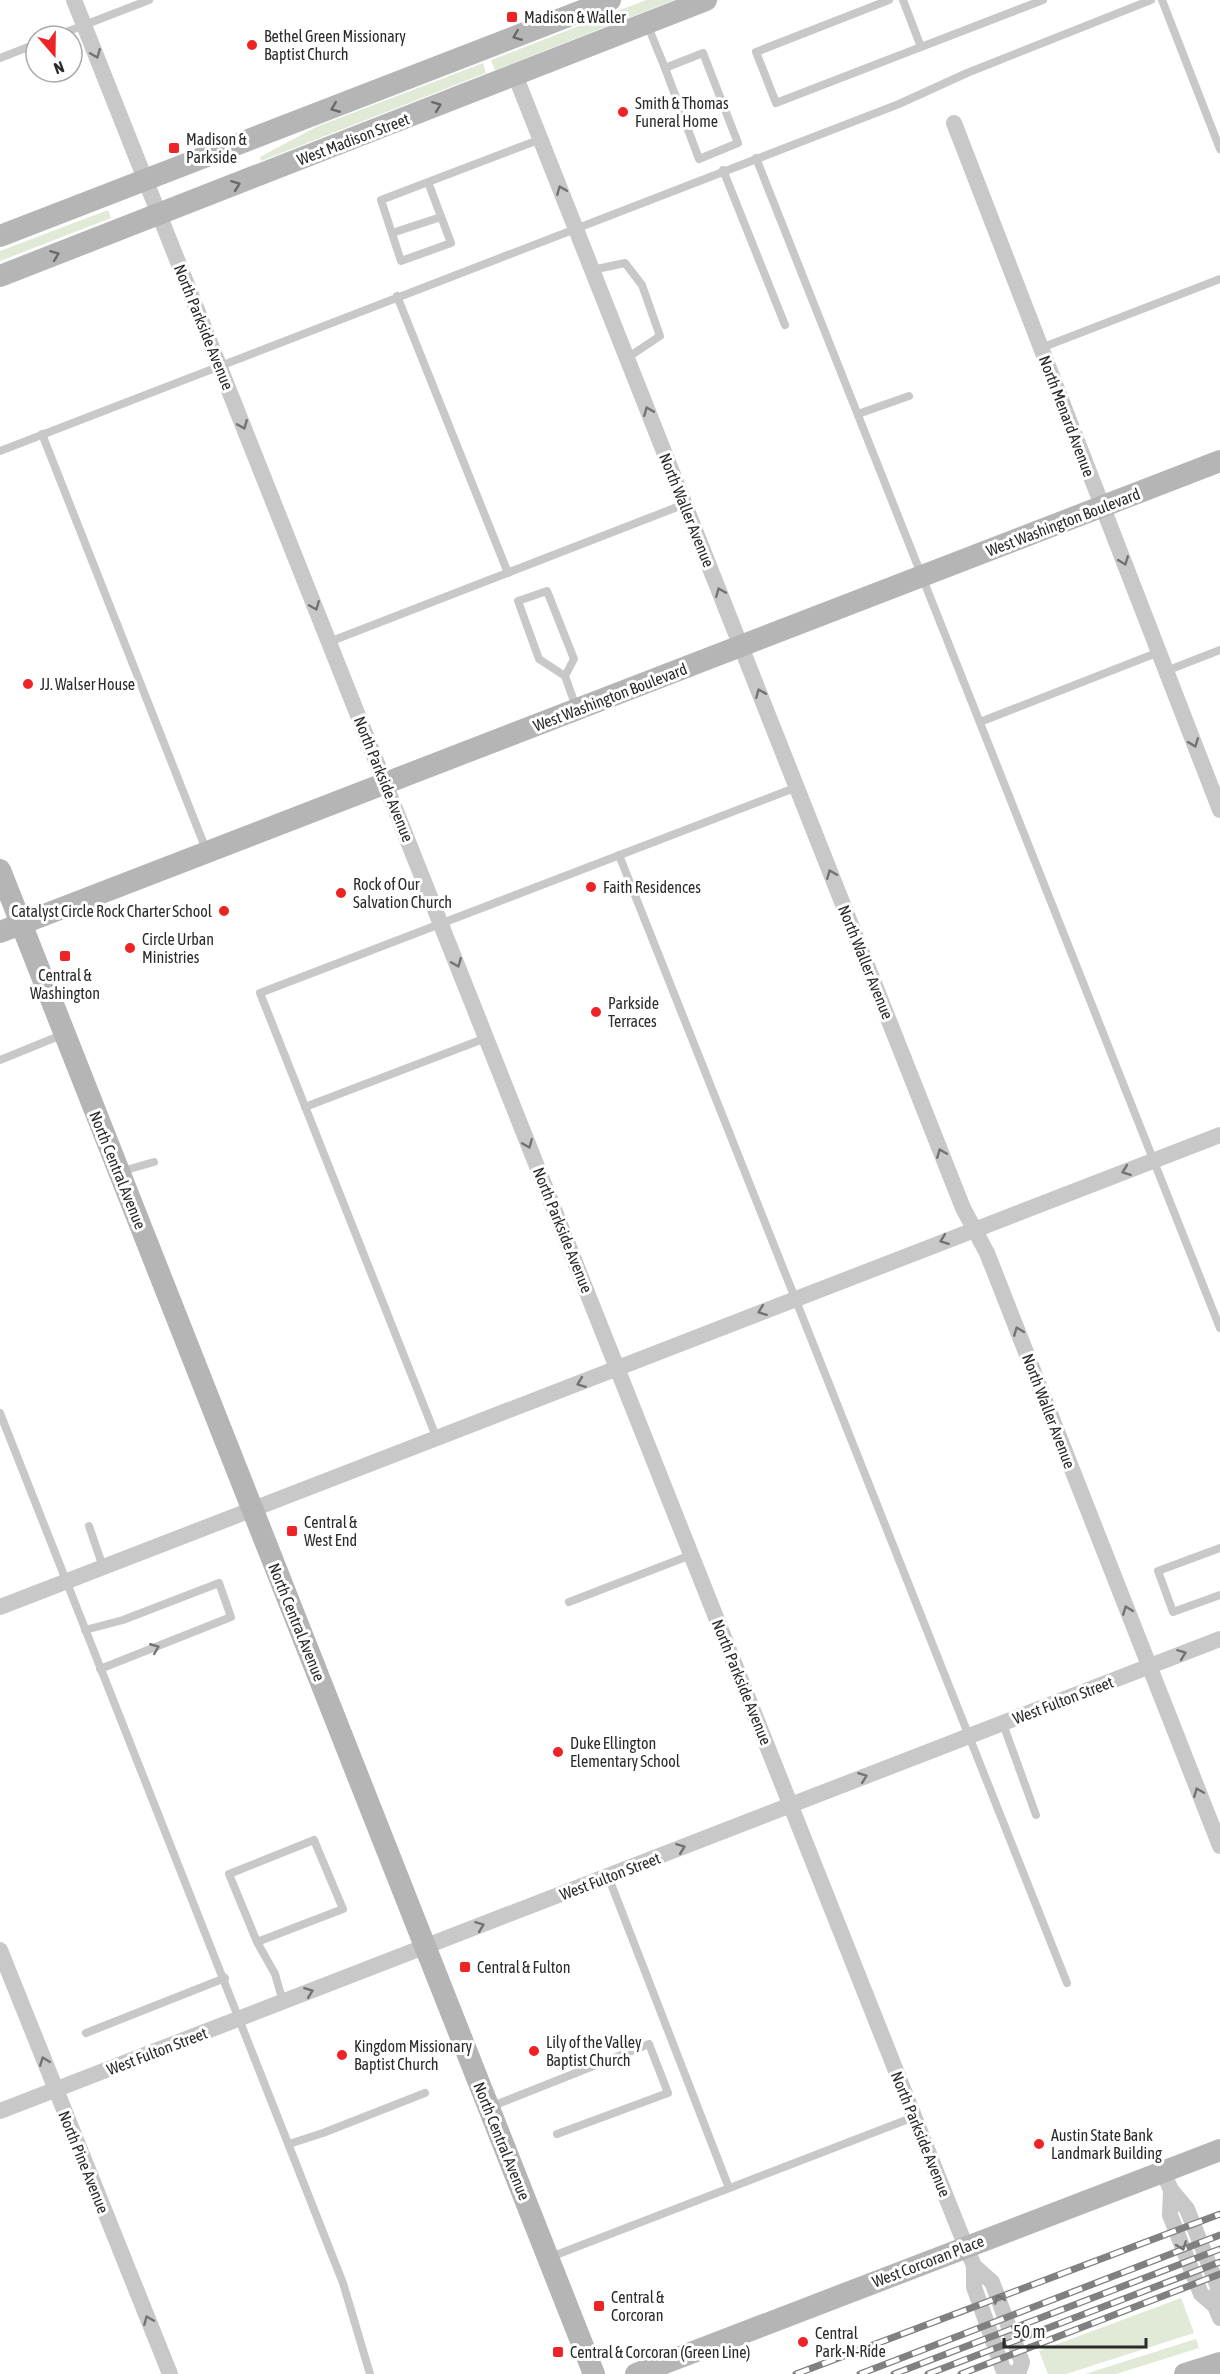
<svg xmlns="http://www.w3.org/2000/svg" width="1220" height="2374" font-family="'Asap Condensed',sans-serif">
<rect width="100%" height="100%" fill="#fff"/>
<g fill="#e0ead7">
<path d="M646 0H674L495 70 491 60Z"/>
<path d="M483 63 486 73 261 161 260 157 316 127Z"/>
<path d="M108 210 111 218 0 261V251Z"/>
<path d="M1181 2298 1194 2333 1066 2374H1048L1039 2351Z"/>
<path d="M1196 2339 1199 2348 1116 2374H1085Z"/>
</g>
<g fill="none" stroke-linecap="round" stroke-linejoin="round">
<g stroke="#c8c8c8" stroke-width="8">
<path d="M889 0 756 52 776 103 921 47"/>
<path d="M903 0 921 47 1043 0"/>
<path d="M1162 0 1220 149"/>
<path d="M647 24 665 68"/>
<path d="M56 36 149 0"/>
<path d="M703 53 738 143 699 159 665 68Z"/>
<path d="M0 58 36 44"/>
<path d="M756 158 1220 1328"/>
<path d="M723 170 785 325"/>
<path d="M428 182 451 243 401 261 381 200 541 139"/>
<path d="M392 233 441 217"/>
<path d="M592 270 625 263 642 285 660 336 627 358"/>
<path d="M397 296 508 573"/>
<path d="M1041 348 1220 279"/>
<path d="M858 414 909 396"/>
<path d="M42 434 207 852"/>
<path d="M0 451 899 104 967 73 1151 0"/>
<path d="M329 642 685 504"/>
<path d="M1166 671 1220 650"/>
<path d="M565 676 539 659 518 601 547 591 574 659 565 676 576 707"/>
<path d="M980 722 1159 652"/>
<path d="M619 855 1067 1983"/>
<path d="M0 1060 64 1034"/>
<path d="M305 1107 486 1038"/>
<path d="M119 1172 154 1162"/>
<path d="M0 1413 343 2283 370 2374"/>
<path d="M437 1439 260 993 797 787"/>
<path d="M89 1526 103 1567"/>
<path d="M1220 1548 1158 1571 1173 1612 1220 1595"/>
<path d="M569 1602 691 1555"/>
<path d="M85 1630 123 1620 219 1583 231 1617 100 1669"/>
<path d="M1003 1724 1036 1815"/>
<path d="M608 1876 729 2188"/>
<path d="M257 1942 343 1909 314 1840 229 1874 257 1942 275 1974 283 2002"/>
<path d="M86 2033 225 1978"/>
<path d="M490 2107 649 2044 668 2093 557 2134"/>
<path d="M289 2144 323 2133 425 2093"/>
<path d="M548 2258 914 2117"/>
</g>
<g stroke="#c8c8c8" stroke-width="16">
<path d="M74 0 958 2227 974 2266 992 2282 1022 2362 1018 2374"/>
<path d="M515 75 963 1208 987 1253 1220 1846"/>
<path d="M954 123 1220 810"/>
<path d="M0 1607 1220 1135"/>
<path d="M0 1950 170 2374"/>
<path d="M0 2111 1220 1639"/>
<path d="M1163 2172 1171 2190 1187 2209 1218 2287 1215 2306 1220 2318"/>
<path d="M1171 2190 1170 2215 1201 2294 1215 2306"/>
<path d="M974 2266V2287L1003 2369 1010 2374"/>
</g>
<g stroke="#b5b5b5" stroke-width="22">
<path d="M0 236 610 0"/>
<path d="M0 276 706 0"/>
<path d="M0 870 594 2374"/>
<path d="M0 932 1220 461"/>
<path d="M636 2374 1220 2150"/>
<path d="M1185 2374 1220 2363"/>
</g>
<g stroke="#808080" stroke-width="7">
<g id="rail">
<path d="M796 2374 1220 2214"/>
<path d="M860 2374 1220 2235"/>
<path d="M894 2374 1220 2249"/>
<path d="M928 2374 1220 2262"/>
<path d="M961 2374 1220 2274"/>
</g>
</g>
<use href="#rail" stroke="#fff" stroke-width="4.5" stroke-dasharray="14" stroke-linecap="butt"/>
</g>
<defs><path id="oneway-chevron" d="M-2-3.5L2.5 0L-2 3.5" fill="none" stroke-width="1.6" stroke-linecap="round" stroke-linejoin="round" transform="scale(1.5)"/></defs>
<g stroke="#696969">
<use href="#oneway-chevron" transform="translate(517 36) rotate(158)"/>
<use href="#oneway-chevron" transform="translate(437 106) rotate(-21)"/>
<use href="#oneway-chevron" transform="translate(335 108) rotate(158)"/>
<use href="#oneway-chevron" transform="translate(236 185) rotate(-21)"/>
<use href="#oneway-chevron" transform="translate(55 255) rotate(-21)"/>
</g>
<g stroke="#727272">
<use href="#oneway-chevron" transform="translate(96 54) rotate(68)"/>
<use href="#oneway-chevron" transform="translate(561 190) rotate(-112)"/>
<use href="#oneway-chevron" transform="translate(648 411) rotate(-112)"/>
<use href="#oneway-chevron" transform="translate(243 425) rotate(68)"/>
<use href="#oneway-chevron" transform="translate(1124 561) rotate(69)"/>
<use href="#oneway-chevron" transform="translate(720 592) rotate(-112)"/>
<use href="#oneway-chevron" transform="translate(315 606) rotate(68)"/>
<use href="#oneway-chevron" transform="translate(760 693) rotate(-112)"/>
<use href="#oneway-chevron" transform="translate(1194 743) rotate(69)"/>
<use href="#oneway-chevron" transform="translate(831 874) rotate(-112)"/>
<use href="#oneway-chevron" transform="translate(457 963) rotate(68)"/>
<use href="#oneway-chevron" transform="translate(528 1144) rotate(68)"/>
<use href="#oneway-chevron" transform="translate(941 1153) rotate(-112)"/>
<use href="#oneway-chevron" transform="translate(1126 1171) rotate(159)"/>
<use href="#oneway-chevron" transform="translate(944 1240) rotate(159)"/>
<use href="#oneway-chevron" transform="translate(762 1311) rotate(159)"/>
<use href="#oneway-chevron" transform="translate(1018 1331) rotate(-111)"/>
<use href="#oneway-chevron" transform="translate(581 1383) rotate(159)"/>
<use href="#oneway-chevron" transform="translate(1127 1610) rotate(-111)"/>
<use href="#oneway-chevron" transform="translate(155 1648) rotate(-22)"/>
<use href="#oneway-chevron" transform="translate(1182 1654) rotate(-21)"/>
<use href="#oneway-chevron" transform="translate(863 1777) rotate(-21)"/>
<use href="#oneway-chevron" transform="translate(1198 1792) rotate(-112)"/>
<use href="#oneway-chevron" transform="translate(681 1848) rotate(-21)"/>
<use href="#oneway-chevron" transform="translate(480 1926) rotate(-21)"/>
<use href="#oneway-chevron" transform="translate(309 1992) rotate(-21)"/>
<use href="#oneway-chevron" transform="translate(44 2061) rotate(-111)"/>
<use href="#oneway-chevron" transform="translate(1182 2246) rotate(69)"/>
<use href="#oneway-chevron" transform="translate(999 2299) rotate(-111)"/>
<use href="#oneway-chevron" transform="translate(148 2320) rotate(-112)"/>
</g>
<g fill="#ed2325" stroke="#fff" stroke-width="2">
<rect x="506" y="11" width="12" height="12" rx="3"/>
<circle cx="252" cy="45" r="6"/>
<circle cx="623" cy="112" r="6"/>
<rect x="168" y="142" width="12" height="12" rx="3"/>
<circle cx="28" cy="684" r="6"/>
<circle cx="591" cy="887" r="6"/>
<circle cx="341" cy="893" r="6"/>
<circle cx="224" cy="911" r="6"/>
<circle cx="130" cy="948" r="6"/>
<rect x="59" y="950" width="12" height="12" rx="3"/>
<circle cx="596" cy="1012" r="6"/>
<rect x="286" y="1525" width="12" height="12" rx="3"/>
<circle cx="558" cy="1752" r="6"/>
<rect x="459" y="1961" width="12" height="12" rx="3"/>
<circle cx="534" cy="2051" r="6"/>
<circle cx="342" cy="2055" r="6"/>
<circle cx="1039" cy="2144" r="6"/>
<rect x="593" y="2300" width="12" height="12" rx="3"/>
<circle cx="803" cy="2342" r="6"/>
<rect x="552" y="2346" width="12" height="12" rx="3"/>
</g>
<g text-anchor="middle" stroke-width="6" stroke-linejoin="round" paint-order="stroke">
<g font-size="16" fill="#2b2b2b" stroke="#fff" text-anchor="start">
<text x="524" y="23">Madison &amp; Waller</text>
<text x="264" y="42">Bethel Green Missionary<tspan x="264" dy="18">Baptist Church</tspan></text>
<text x="635" y="109">Smith &amp; Thomas<tspan x="635" dy="18">Funeral Home</tspan></text>
<text x="186" y="145">Madison &amp;<tspan x="186" dy="18">Parkside</tspan></text>
<text x="40" y="690">JJ. Walser House</text>
<text x="353" y="890">Rock of Our<tspan x="353" dy="18">Salvation Church</tspan></text>
<text x="603" y="893">Faith Residences</text>
<text x="212" y="917" text-anchor="end">Catalyst Circle Rock Charter School</text>
<text x="142" y="945">Circle Urban<tspan x="142" dy="18">Ministries</tspan></text>
<text x="65" y="981" text-anchor="middle">Central &amp;<tspan x="65" dy="18">Washington</tspan></text>
<text x="608" y="1009">Parkside<tspan x="608" dy="18">Terraces</tspan></text>
<text x="304" y="1528">Central &amp;<tspan x="304" dy="18">West End</tspan></text>
<text x="570" y="1749">Duke Ellington<tspan x="570" dy="18">Elementary School</tspan></text>
<text x="477" y="1973">Central &amp; Fulton</text>
<text x="546" y="2048">Lily of the Valley<tspan x="546" dy="18">Baptist Church</tspan></text>
<text x="354" y="2052">Kingdom Missionary<tspan x="354" dy="18">Baptist Church</tspan></text>
<text x="1051" y="2141">Austin State Bank<tspan x="1051" dy="18">Landmark Building</tspan></text>
<text x="611" y="2303">Central &amp;<tspan x="611" dy="18">Corcoran</tspan></text>
<text x="815" y="2339">Central<tspan x="815" dy="18">Park-N-Ride</tspan></text>
<text x="570" y="2358">Central &amp; Corcoran (Green Line)</text>
</g>
<g font-size="16" fill="#2b2b2b" stroke="#fff">
<text transform="translate(353 139) rotate(-21)" y="6">West Madison Street</text>
<text transform="translate(204 327) rotate(68)" y="6">North Parkside Avenue</text>
<text transform="translate(1067 416) rotate(69)" y="6">North Menard Avenue</text>
<text transform="translate(687 510) rotate(68)" y="6">North Waller Avenue</text>
<text transform="translate(1063 522) rotate(-21)" y="6">West Washington Boulevard</text>
<text transform="translate(610 697) rotate(-21)" y="6">West Washington Boulevard</text>
<text transform="translate(384 779) rotate(68)" y="6">North Parkside Avenue</text>
<text transform="translate(866 962) rotate(68)" y="6">North Waller Avenue</text>
<text transform="translate(118 1170) rotate(68)" y="6">North Central Avenue</text>
<text transform="translate(563 1230) rotate(68)" y="6">North Parkside Avenue</text>
<text transform="translate(1049 1411) rotate(69)" y="6">North Waller Avenue</text>
<text transform="translate(297 1622) rotate(68)" y="6">North Central Avenue</text>
<text transform="translate(742 1682) rotate(68)" y="6">North Parkside Avenue</text>
<text transform="translate(1063 1700) rotate(-21)" y="6">West Fulton Street</text>
<text transform="translate(610 1876) rotate(-21)" y="6">West Fulton Street</text>
<text transform="translate(157 2051) rotate(-21)" y="6">West Fulton Street</text>
<text transform="translate(921 2134) rotate(68)" y="6">North Parkside Avenue</text>
<text transform="translate(502 2141) rotate(68)" y="6">North Central Avenue</text>
<text transform="translate(84 2162) rotate(68)" y="6">North Pine Avenue</text>
<text transform="translate(928 2261) rotate(-21)" y="6">West Corcoran Place</text>
</g>
</g>
<g transform="translate(54 54) rotate(160)"><circle r="28" fill="#ffffff" stroke="#aaaaaa" stroke-width="1.5"/>
<path d="M0-4.5L10 22L0 15L-10 22Z" fill="#ed2325"/>
<text y="-9" font-size="16" font-weight="bold" text-anchor="middle" fill="#2b2b2b">N</text>
</g>
<path d="M1004 2338v9h142v-9" fill="none" stroke="#2b2b2b" stroke-width="3"/>
<text x="1013" y="2338" font-size="18" fill="#2b2b2b" stroke="#ffffff" stroke-width="4.5" paint-order="stroke">50 m</text>
</svg>
